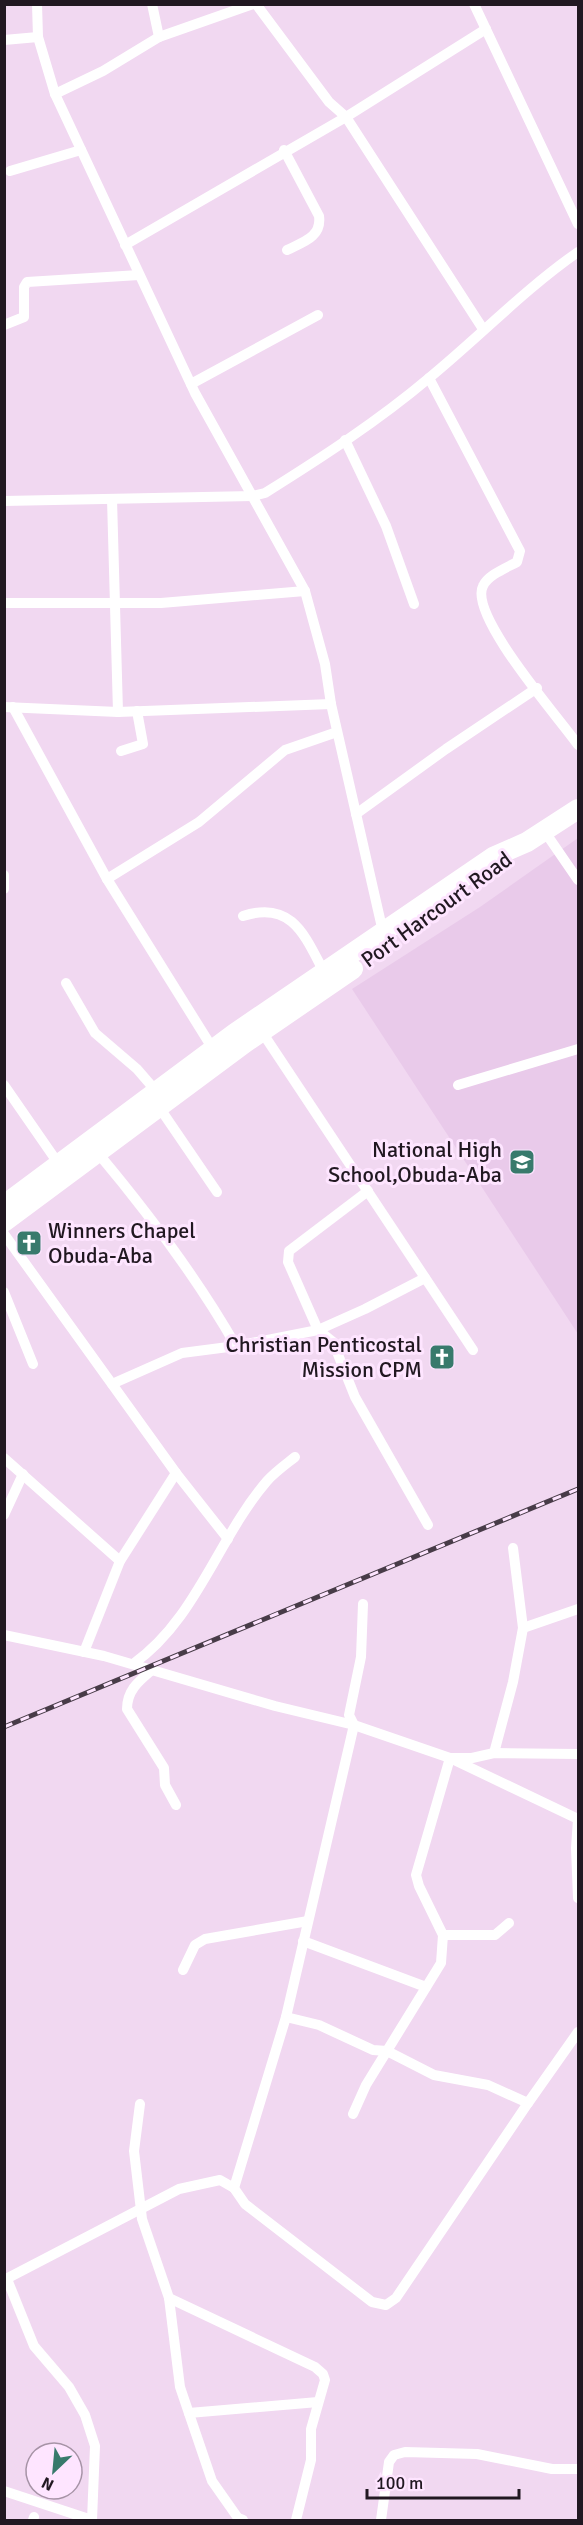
<svg xmlns="http://www.w3.org/2000/svg" width="583" height="2525" font-family="Signika,sans-serif">
<rect width="100%" height="100%" fill="#f1d8f1"/>
<path fill="#e9caea" d="M578 838V1334L352 989 480 907Z"/>
<g fill="none" stroke-linecap="round" stroke-linejoin="round">
<g stroke="#fff" stroke-width="10">
<path d="M37 4 38 37 55 94 195 393 305 591 325 664 331 704 383 932"/>
<path d="M152 4 159 37"/>
<path d="M256 4 329 102 346 117 483 329"/>
<path d="M474 4 578 224"/>
<path d="M4 40 38 37"/>
<path d="M55 94 103 71 159 37 253 4"/>
<path d="M284 150 319 216C322 237 303 242 287 250"/>
<path d="M10 171 81 150"/>
<path d="M125 245 346 117 486 29"/>
<path d="M4 325 24 317V287L27 282 139 275"/>
<path d="M429 378 520 551 517 562C506 568 488 575 483 586 468 615 560 719 578 745"/>
<path d="M191 384 318 315"/>
<path d="M345 440 386 526 414 604"/>
<path d="M112 499 118 712"/>
<path d="M4 501 253 496 265 493C321 458 378 421 429 378 480 336 525 289 578 252"/>
<path d="M4 603H161L305 591"/>
<path d="M4 707 118 712 331 704"/>
<path d="M13 707 107 879 213 1049"/>
<path d="M121 751 143 744 137 711"/>
<path d="M356 814 446 749 537 688"/>
<path d="M545 832 578 880"/>
<path d="M4 875V889"/>
<path d="M107 879 199 822 285 750 337 732"/>
<path d="M243 916C292 900 305 936 324 972"/>
<path d="M66 983 95 1033 137 1069 156 1091"/>
<path d="M262 1032 473 1350"/>
<path d="M4 1085 58 1163"/>
<path d="M458 1085 578 1049"/>
<path d="M159 1107 217 1192"/>
<path d="M97 1152C149 1214 196 1276 236 1346"/>
<path d="M368 1191 289 1251 288 1262 318 1330 333 1342 355 1397 428 1525"/>
<path d="M4 1234 176 1473 228 1539"/>
<path d="M4 1292 33 1364"/>
<path d="M112 1384 182 1353 236 1346 318 1330 365 1309 425 1278"/>
<path d="M4 1458 120 1561"/>
<path d="M4 1515 23 1474"/>
<path d="M363 1604 361 1657 349 1715 354 1725 286 2017 319 2025 373 2050 387 2051 434 2075 488 2085 528 2103 578 2032"/>
<path d="M523 1628 578 1609"/>
<path d="M4 1635 104 1656 275 1706 354 1725 450 1758 578 1819"/>
<path d="M84 1652 120 1561 176 1473"/>
<path d="M133 1664C196 1620 218 1538 267 1481 275 1472 285 1465 295 1457"/>
<path d="M152 1670C139 1681 127 1690 127 1709L164 1768 165 1785 176 1805"/>
<path d="M494 1753 513 1682 523 1628 513 1548"/>
<path d="M578 1819 576 1848 578 1898"/>
<path d="M443 1935H495L509 1923"/>
<path d="M303 1941 426 1987"/>
<path d="M183 1970 195 1945 205 1939 308 1921"/>
<path d="M286 2017 234 2188 245 2204 372 2302 386 2305 396 2298 528 2103"/>
<path d="M140 2104 134 2151 142 2219 169 2298 180 2387 212 2481 238 2518 243 2520"/>
<path d="M353 2114 366 2085 441 1963 443 1935 419 1886 416 1875 450 1758H472L494 1753 578 1754"/>
<path d="M7 2279 34 2346 69 2387 85 2415 95 2446 92 2520"/>
<path d="M4 2280 179 2189 220 2180 234 2188"/>
<path d="M169 2298 315 2367 323 2374 325 2380 311 2429V2460L296 2520"/>
<path d="M189 2413 318 2402"/>
<path d="M4 2491 92 2520"/>
<path d="M33 2520 34 2517"/>
<path d="M381 2520 389 2462 394 2455 405 2452 477 2454 552 2469H578"/>
</g>
<g stroke="#fff" stroke-width="20">
<path d="M4 1205 235 1033 493 857 527 842 578 809"/>
<path d="M4 1222 245 1043 353 969"/>
</g>
<g stroke="#483c48" stroke-width="5">
<path id="rail" d="M4 1727 578 1489"/>
</g>
<use href="#rail" stroke="#fee5ff" stroke-width="3" stroke-dasharray="9" stroke-linecap="butt"/>
</g>
<defs>
<g id="school-square" transform="scale(1.35)"><rect x="-9" y="-9" width="18" height="18" rx="4" fill="#387a6c" stroke="#fee5ff"/><path d="M0-5L7-2L0 1L-7-2ZM-4 1L0 2.5L4 1V4Q0 6-4 4Z" fill="#fff"/></g>
<g id="church-square" transform="scale(1.35)"><rect x="-9" y="-9" width="18" height="18" rx="4" fill="#387a6c" stroke="#fee5ff"/><path d="M-1.2-6h2.4v3.5h3.3v2.4h-3.3V6h-2.4V-.1h-3.3v-2.4h3.3Z" fill="#fff"/></g>
</defs>
<g fill-rule="evenodd">
<use href="#school-square" x="522" y="1162"/>
<use href="#church-square" x="29" y="1243"/>
<use href="#church-square" x="442" y="1357"/>
</g>
<g text-anchor="middle" stroke-width="6" stroke-linejoin="round" paint-order="stroke">
<g font-size="22" fill="#211821" stroke="#fee5ff">
<text transform="translate(436 909) rotate(-36)" y="8">Port Harcourt Road</text>
</g>
<g font-size="22" fill="#211821" stroke="#fee5ff" text-anchor="end">
<text x="502" y="1157">National High<tspan x="502" dy="25">School,Obuda-Aba</tspan></text>
<text x="48" y="1238" text-anchor="start">Winners Chapel<tspan x="48" dy="25">Obuda-Aba</tspan></text>
<text x="422" y="1352">Christian Penticostal<tspan x="422" dy="25">Mission CPM</tspan></text>
</g>
</g>
<rect width="583" height="2525" fill="none" stroke="#211821" stroke-width="12"/>
<g transform="translate(54 2471) rotate(206)"><circle r="28" fill="#fee5ff" stroke="#a693a6" stroke-width="1.5"/>
<path d="M0-4.5L10 22L0 15L-10 22Z" fill="#387a6c"/>
<text y="-9" font-size="16" font-weight="bold" text-anchor="middle" fill="#211821">N</text>
</g>
<path d="M367 2489v9h152v-9" fill="none" stroke="#211821" stroke-width="3"/>
<text x="376" y="2489" font-size="18" fill="#211821" stroke="#fee5ff" stroke-width="4.5" paint-order="stroke">100 m</text>
</svg>
